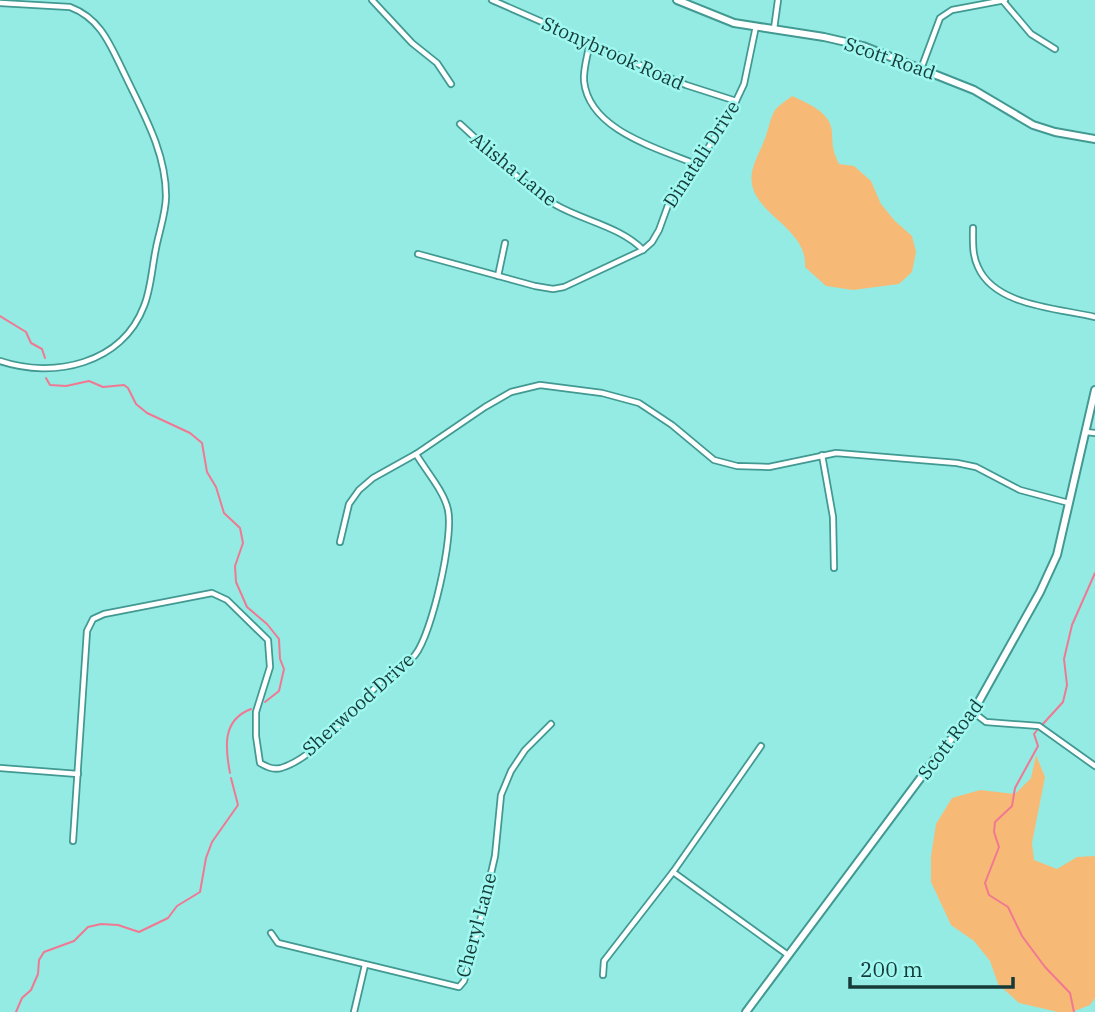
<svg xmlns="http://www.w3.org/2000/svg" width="1095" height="1012" font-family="'IBM Plex Serif',serif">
<rect width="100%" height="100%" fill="#94ebe3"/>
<g fill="#f7ba76">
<path d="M792 96C807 103 831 112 832 132 833 148 832 148 839 164L854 166 871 181 881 204 895 221 912 236 916 252 912 272 899 284 853 290 826 286 805 267C808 225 745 213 752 172 754 162 760 151 764 141 768 132 770 118 775 110 779 105 787 100 792 96Z"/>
<path d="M1036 755 1045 777 1032 843 1034 860 1057 869 1077 857 1095 856V998L1090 1005 1072 1012H1058L1019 1003 998 984 990 961 974 941 951 925 931 882V856L936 824 952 798 980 790 1015 794 1031 778Z"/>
</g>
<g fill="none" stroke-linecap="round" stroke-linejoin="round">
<g stroke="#f07892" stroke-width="2">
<path d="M0 316 26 332 31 343 42 349 45 358"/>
<path d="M46 378 50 385 66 386 89 381 103 387 124 385 128 388 136 404 147 413 190 433 202 443 207 472 216 487 224 513 240 528 243 543 235 566 236 582 247 607 267 624 279 639 280 659 284 669 279 691 265 702"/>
<path d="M1042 725 1063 702 1067 685 1064 659 1072 625 1095 573"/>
<path d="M1038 729 1034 734 1038 746 1015 788 1012 806 995 822 994 832 999 847 985 883 989 895 1008 907 1022 936 1045 967 1070 993 1074 1012"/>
<path d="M230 773C225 747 222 720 251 709"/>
<path d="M16 1012 22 998 31 990 38 974 39 960 44 952 74 941 88 927 101 924 118 925 139 932 168 918 177 906 200 892 206 858 212 842 238 805 231 778"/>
</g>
<g stroke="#419992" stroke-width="8">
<g id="minor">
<path d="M372 0 412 43 437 63 451 84"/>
<path d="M492 0 686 85 736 101"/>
<path d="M1003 1 1031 34 1055 49"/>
<path d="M0 3 70 7C102 19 111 47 125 75 143 113 166 152 166 196 166 213 159 232 156 248 152 267 151 289 144 306 122 364 54 379 0 361"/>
<path d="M774 29 778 0"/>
<path d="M590 42C588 54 583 69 584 81 589 131 660 149 698 165"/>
<path d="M921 69 940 18 952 10 1005 0"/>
<path d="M460 124C490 151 521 184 556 205 584 221 621 227 643 250"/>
<path d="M973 228C973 241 972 255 978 267 995 306 1057 308 1095 317"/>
<path d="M418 254 535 286 553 289 564 287 643 250 652 242 659 230 671 197 684 185 698 165 736 101 744 84 756 26"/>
<path d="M498 276 505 243"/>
<path d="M1086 432 1095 433"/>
<path d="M822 455 833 517 834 568"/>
<path d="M340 542 349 504 359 490 373 478 416 454 485 407 511 392 540 385 602 393 639 403 672 425 714 460 737 466 769 467 836 453 957 463 976 467 1020 490 1069 503"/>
<path d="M973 712 986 722 1039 726 1095 766"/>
<path d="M0 768 78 774"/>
<path d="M73 841 87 631 93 619 104 614 212 593 227 600 268 640 270 667 256 712V736L260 763C267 767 273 770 281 768 316 758 355 706 382 681 391 672 407 665 415 655 432 634 454 536 448 510 444 491 426 471 416 454"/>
<path d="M673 872 788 955"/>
<path d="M271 933 278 943 459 987 464 981 475 943 495 856 501 795 511 771 525 750 551 724"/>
<path d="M603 975 604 961 673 872 761 746"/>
<path d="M354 1012 365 965"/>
</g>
</g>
<g stroke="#419992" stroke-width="10">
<g id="secondary">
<path d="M677 0 734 23 824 37 863 46 974 90 1033 125 1055 132 1095 139"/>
<path d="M746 1012 931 764 973 712 1040 592 1057 555 1095 390"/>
</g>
</g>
<use href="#minor" stroke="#fff" stroke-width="4.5"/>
<use href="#secondary" stroke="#fff" stroke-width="6"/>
</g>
<g text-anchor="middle" stroke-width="5" stroke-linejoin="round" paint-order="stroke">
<g font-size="19" fill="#153a37" stroke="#a1f8f0">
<text transform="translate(613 53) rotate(24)" y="7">Stonybrook Road</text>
<text transform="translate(890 58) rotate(19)" y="7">Scott Road</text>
<text transform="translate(701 154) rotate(-57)" y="7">Dinatali Drive</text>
<text transform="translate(514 169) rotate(39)" y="7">Alisha Lane</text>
<text transform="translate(358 704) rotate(-42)" y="7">Sherwood Drive</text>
<text transform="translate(950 739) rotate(-53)" y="7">Scott Road</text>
<text transform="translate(476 925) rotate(-75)" y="7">Cheryl Lane</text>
</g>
</g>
<path d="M850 977v10h163v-10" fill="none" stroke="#153a37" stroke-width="3.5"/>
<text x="860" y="977" font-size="21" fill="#153a37" stroke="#a1f8f0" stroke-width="5" paint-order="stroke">200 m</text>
</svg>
